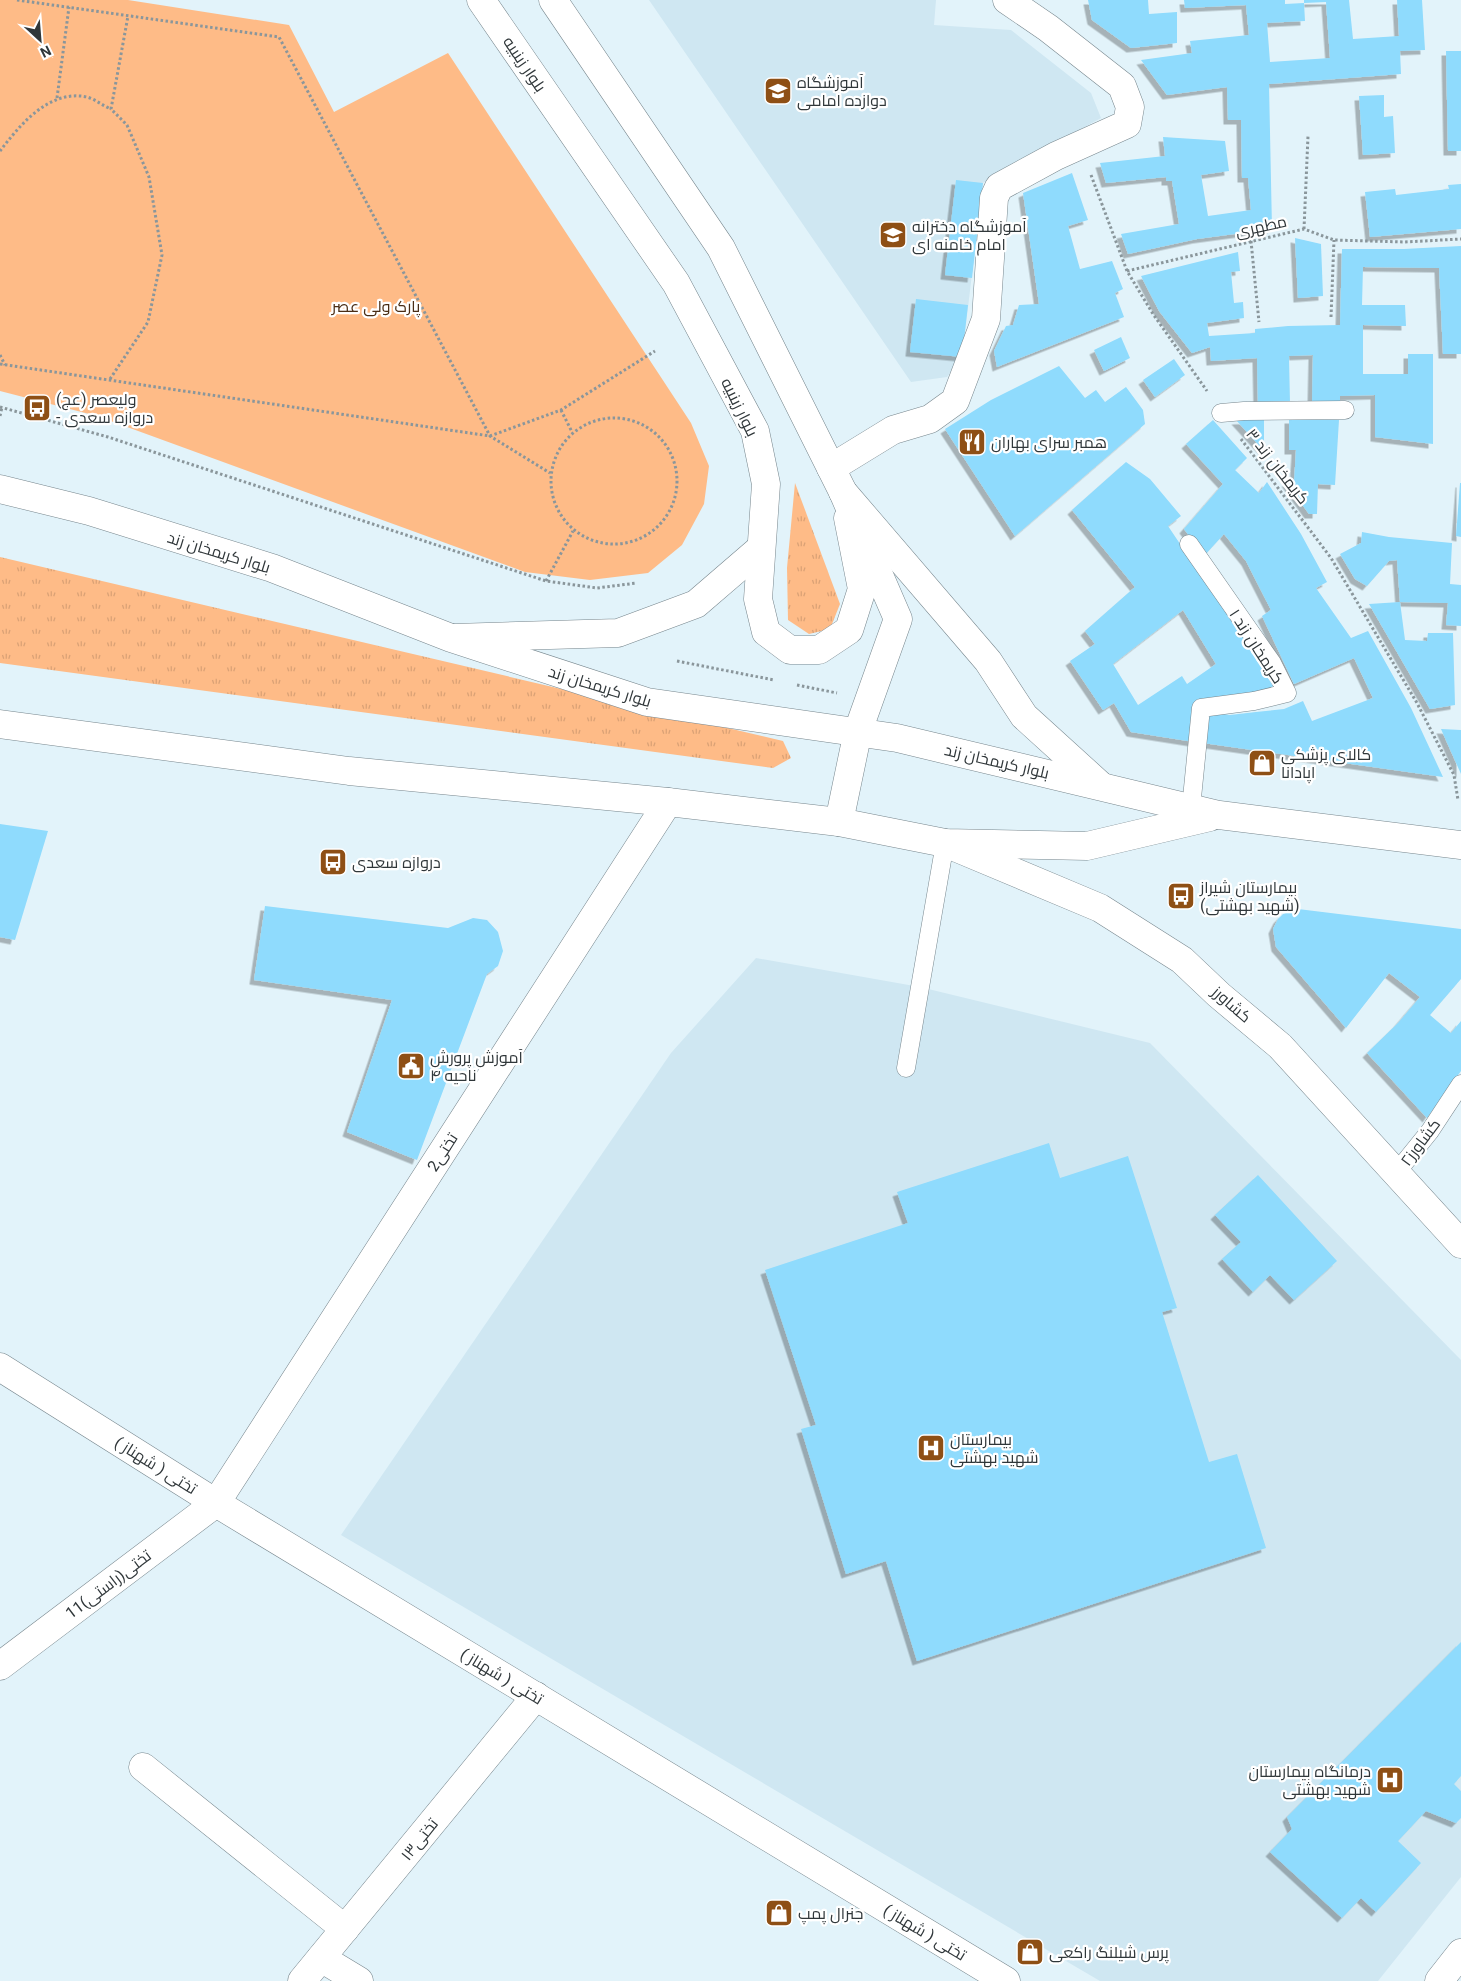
<svg xmlns="http://www.w3.org/2000/svg" width="1461" height="1981" font-family="Roboto,Cairo,sans-serif">
<defs>
<pattern id="grass-tufts" width="24" height="20" patternUnits="userSpaceOnUse" patternTransform="scale(1.25)"><rect width="24" height="20" fill="#febb87"/><path d="M3 7l-1-3M5 7V3M7 7l1-3M15 17l-1-3M17 17v-4M19 17l1-3" fill="none" stroke="#daa175"/></pattern>
<filter id="shadow"><feDropShadow dx="-4.5" dy="4.5" stdDeviation="0" flood-color="#0004"/></filter>
</defs>
<rect width="100%" height="100%" fill="#e2f3fa"/>
<g fill="#cfe7f2">
<path d="M649 0H936L934 25 1011 30 1091 93 1101 118 983 183 962 357 947 377 911 382Z"/>
<path d="M756 958 920 987 1150 1043 1461 1360V1877L1378 1981H1100L341 1535 671 1053Z"/>
</g>
<g fill="url(#grass-tufts)">
<path d="M795 483 840 604 830 629 809 634 788 620 787 568Z"/>
<path d="M0 557 783 741 791 758 773 768 0 663Z"/>
</g>
<path fill="#febb87" d="M0 0H128L289 25 334 112 448 53 691 423 709 466 704 504 682 545 648 573 590 580 525 572 97 416 0 391Z"/>
<g fill="#8fdbfd" fill-rule="evenodd" filter="url(#shadow)">
<path d="M1088 0H1148L1149 14 1177 12V43L1131 48 1092 20Z"/>
<path d="M1184 0H1285V4L1304 3 1305 21 1267 23 1270 62 1330 58 1326 2 1304 3V0H1349L1353 39 1399 36 1397 0H1422L1425 50 1400 51 1401 74 1269 84 1272 229 1197 239 1128 254 1121 234 1179 224 1172 181H1166V177L1106 183 1100 163 1165 156 1163 137 1225 141 1229 171 1201 175 1208 216 1251 210 1248 178H1242L1241 120H1228L1227 87 1167 95 1141 60 1192 53 1190 41 1249 35 1246 5 1185 8Z"/>
<path d="M1446 51H1461V151H1448Z"/>
<path d="M1384 95V117L1393 116 1395 153 1363 155 1359 96Z"/>
<path d="M1072 173 1088 220 1068 226 1080 269 1112 261 1123 289 1115 293 1124 317 997 367 994 351 1006 326 1013 325 1019 305 1039 304 1023 193Z"/>
<path d="M956 180 983 183 972 278 945 275Z"/>
<path d="M1461 184V229L1370 237 1365 192 1395 189 1396 195 1449 189 1448 185Z"/>
<path d="M1295 238 1321 244 1323 296 1298 298Z"/>
<path d="M1461 246V354H1443L1439 268 1363 267 1362 305H1405L1406 326 1363 325V374H1408V354H1433V444L1375 437V395L1340 396V405L1312 403 1313 355 1289 356 1290 404 1258 405 1257 358 1211 361 1210 347 1192 353 1159 311 1141 276 1238 252 1240 271 1231 272 1234 303 1243 302 1244 318 1207 323 1209 336 1255 333V329L1288 326 1340 325 1342 249H1404Z"/>
<path d="M916 299 968 305 962 357 910 352Z"/>
<path d="M1121 337 1130 358 1104 371 1094 350Z"/>
<path d="M1174 359 1185 375 1155 397 1143 380Z"/>
<path d="M1059 366 1085 398 1096 390 1105 402 1126 387 1143 410 1145 424 1015 536 945 429 991 400Z"/>
<path d="M1264 419V451L1236 420Z"/>
<path d="M1289 419 1339 420 1335 485 1318 484 1317 514H1309L1286 482 1294 483 1296 450H1289Z"/>
<path d="M1213 420 1247 458 1235 470 1259 493 1267 482 1301 534 1327 582 1316 588 1351 638 1368 631 1411 708 1443 777 1203 743 1208 712 1230 715 1256 712 1284 709 1303 701 1312 721 1373 698 1354 658 1294 684 1262 616 1271 610 1246 561 1224 534 1204 556 1184 529 1223 484 1186 444Z"/>
<path d="M1126 462 1150 479 1181 516 1168 526 1275 685 1259 694 1199 703 1194 742 1131 732 1114 703 1103 710 1070 661 1095 644 1085 631 1135 587 1072 510ZM1183 610 1216 664 1187 684 1182 676 1138 705 1113 664Z"/>
<path d="M1460 483H1461V537L1456 536Z"/>
<path d="M1362 532 1389 537 1452 543 1450 584 1461 585V626L1446 625 1448 603 1400 602 1397 560 1389 561 1367 586 1355 579 1340 554 1361 543Z"/>
<path d="M1400 602 1405 640 1427 641 1428 633H1453L1455 705 1430 709 1369 604Z"/>
<path d="M1441 729 1461 730V774Z"/>
<path d="M0 824 48 831 15 940 0 937Z"/>
<path d="M265 906 448 928 473 918 487 920 498 932 503 951 498 966 487 974 417 1160 347 1132 392 1000 254 980Z"/>
<path d="M1298 909 1461 929V979L1430 1015 1451 1033 1461 1021V1071L1427 1118 1367 1053 1398 1023 1420 997 1389 973 1346 1028 1276 947 1273 929 1278 919 1283 914Z"/>
<path d="M1049 1143 1060 1178 1128 1156 1177 1308 1162 1312 1209 1462 1237 1454 1266 1548 917 1661 886 1561 846 1574 801 1429 816 1425 765 1270 908 1223 897 1192Z"/>
<path d="M1258 1175 1337 1261 1294 1300 1270 1275 1253 1292 1222 1259 1241 1242 1215 1215Z"/>
<path d="M1461 1642V1776L1454 1784 1461 1791V1818L1456 1823 1426 1811 1398 1841 1421 1863 1376 1912 1361 1898 1342 1918 1270 1852 1292 1829 1287 1817Z"/>
</g>
<g fill="none" stroke-linecap="round" stroke-linejoin="round">
<g stroke="#77868d" stroke-width="19">
<g id="lane">
<path d="M1221 413 1244 411 1345 410"/>
<path d="M1189 544 1272 663 1287 693 1254 701 1201 708 1191 808"/>
<path d="M906 1068 945 843"/>
<path d="M1396 1173 1430 1131 1461 1084"/>
</g>
</g>
<g stroke="#77868d" stroke-width="29">
<g id="street">
<path d="M831 468 893 430 930 419 955 401 986 319 994 198 999 187 1056 156 1127 124 1130 107 1122 86 1048 28 1007 0"/>
<path d="M0 1666 216 1503 668 802"/>
<path d="M143 1767 345 1929"/>
<path d="M321 1958 359 1981"/>
<path d="M302 1981 536 1696"/>
</g>
</g>
<g stroke="#77868d" stroke-width="29">
<g id="secondary">
<path d="M481 0 676 283 755 431 766 484 758 599 766 632 790 650H819L849 630 862 589 848 518"/>
<path d="M553 0 721 248 843 492 988 661 1024 716 1101 786"/>
<path d="M454 638 618 633 696 604 761 548"/>
<path d="M945 843 1100 908 1182 960 1219 995 1280 1046 1461 1244"/>
<path d="M0 1367 216 1503 1006 1981"/>
<path d="M1439 1981 1461 1953"/>
</g>
</g>
<g stroke="#77868d" stroke-width="29">
<g id="primary">
<path d="M0 489 89 511 272 568 451 638 647 702 897 738 1219 815 1461 845"/>
<path d="M0 724 349 771 668 802 839 822 945 843 1087 846 1210 817"/>
<path d="M839 822 858 731 898 619 843 492"/>
</g>
</g>
<g stroke="#8a969b" stroke-width="3" stroke-dasharray="2.5 2.5" stroke-linecap="butt">
<path d="M17 0 279 37 490 436 550 473"/>
<path d="M57 98 69 7"/>
<path d="M0 151C20 125 49 89 87 97 95 99 103 106 111 109"/>
<path d="M1091 175 1127 271 1153 314 1207 391"/>
<path d="M1304 229 1308 136"/>
<path d="M1251 241 1259 322"/>
<path d="M1127 271 1304 229 1334 240 1405 242 1461 239"/>
<path d="M1331 317 1334 240"/>
<path d="M0 355 5 365"/>
<path d="M0 364 490 436 561 410 655 351"/>
<path d="M110 379 148 322 162 255 149 177 127 125 111 109 128 16"/>
<path d="M0 407 108 437 546 581 597 588 637 583"/>
<path d="M561 410 572 432"/>
<path d="M0 416 2 407"/>
<circle cx="614" cy="481" r="63"/>
<path d="M1241 439 1331 558 1417 703 1454 775 1458 800"/>
<path d="M546 581 573 531"/>
<path d="M677 661 774 680"/>
<path d="M797 685 837 693"/>
</g>
<use href="#lane" stroke="#fff" stroke-width="18"/>
<use href="#street" stroke="#fff" stroke-width="28"/>
<use href="#secondary" stroke="#fff" stroke-width="28"/>
<use href="#primary" stroke="#fff" stroke-width="28"/>
</g>
<defs>
<g id="school-square" transform="scale(1.4375)"><rect x="-9" y="-9" width="18" height="18" rx="4" fill="#8e4f15" stroke="#fff"/><path d="M0-5L7-2L0 1L-7-2ZM-4 1L0 2.5L4 1V4Q0 6-4 4Z" fill="#fff"/></g>
<g id="bus-square" transform="scale(1.4375)"><rect x="-9" y="-9" width="18" height="18" rx="4" fill="#8e4f15" stroke="#fff"/><path d="M-5-6H5V4H4V6H2V4H-2V6H-4V4H-5ZM-3.5-4V0h7V-4ZM-3.5 1.2v1.5H-2V1.2ZM2 1.2v1.5H3.5V1.2Z" fill="#fff"/></g>
<g id="restaurant-square" transform="scale(1.4375)"><rect x="-9" y="-9" width="18" height="18" rx="4" fill="#8e4f15" stroke="#fff"/><path d="M-5-6h1v4h1v-4h1v4h1v-4h1v5L-1.5 .5V6h-2V.5L-5-1ZM5-6V6H3V1.5H1.5Q1.5-4 5-6Z" fill="#fff"/></g>
<g id="shop-square" transform="scale(1.4375)"><rect x="-9" y="-9" width="18" height="18" rx="4" fill="#8e4f15" stroke="#fff"/><path d="M-5-2.5h2.3a2.7 3.5 0 0 1 5.4 0H5L5.5 6h-11ZM-1.5-2.5h3a1.5 2.3 0 0 0-3 0Z" fill="#fff"/></g>
<g id="civic-square" transform="scale(1.4375)"><rect x="-9" y="-9" width="18" height="18" rx="4" fill="#8e4f15" stroke="#fff"/><path d="M-.6-6.5H3V-4.5H.6V-3L4-1V1h2V6H-6V1h2V-1L-.6-3ZM-1.2 2.5V6h2.4V2.5Z" fill="#fff"/></g>
<g id="hospital-square" transform="scale(1.4375)"><rect x="-9" y="-9" width="18" height="18" rx="4" fill="#8e4f15" stroke="#fff"/><path d="M-5-5h3v3.5h4V-5h3V5h-3V1.5h-4V5h-3Z" fill="#fff"/></g>
</defs>
<g fill-rule="evenodd">
<use href="#school-square" x="778" y="91"/>
<use href="#school-square" x="893" y="235"/>
<use href="#bus-square" x="37" y="408"/>
<use href="#restaurant-square" x="972" y="442"/>
<use href="#shop-square" x="1262" y="763"/>
<use href="#bus-square" x="333" y="862"/>
<use href="#bus-square" x="1181" y="896"/>
<use href="#civic-square" x="411" y="1066"/>
<use href="#hospital-square" x="931" y="1448"/>
<use href="#hospital-square" x="1390" y="1780"/>
<use href="#shop-square" x="779" y="1913"/>
<use href="#shop-square" x="1030" y="1952"/>
</g>
<g text-anchor="middle" stroke-width="4.5" stroke-linejoin="round" paint-order="stroke">
<g font-size="16" fill="#30373a" stroke="#fff">
<text transform="translate(525 64) rotate(56)" y="6">بلوار زینبیه</text>
<text transform="translate(1261 226) rotate(-12)" y="6">مطهری</text>
<text transform="translate(740 407) rotate(64)" y="6">بلوار زینبیه</text>
<text transform="translate(1278 466) rotate(52)" y="6">کریمخان زند ۳</text>
<text transform="translate(219 552) rotate(17)" y="6">بلوار کریمخان زند</text>
<text transform="translate(1257 646) rotate(57)" y="6">کریمخان زند ۱</text>
<text transform="translate(600 686) rotate(17)" y="6">بلوار کریمخان زند</text>
<text transform="translate(997 761) rotate(13)" y="6">بلوار کریمخان زند</text>
<text transform="translate(1232 1004) rotate(41)" y="6">کشاورز</text>
<text transform="translate(1420 1142) rotate(-53)" y="6">کشاورز۲</text>
<text transform="translate(442 1152) rotate(-57)" y="6">2تختی</text>
<text transform="translate(156 1465) rotate(32)" y="6">تختی ( شهناز )</text>
<text transform="translate(108 1584) rotate(-37)" y="6">11تختی(راستی)</text>
<text transform="translate(502 1676) rotate(31)" y="6">تختی ( شهناز )</text>
<text transform="translate(419 1839) rotate(-51)" y="6">تختی۱۳</text>
<text transform="translate(925 1932) rotate(31)" y="6">تختی ( شهناز )</text>
</g>
<g font-size="16" fill="#30373a" stroke="#fff" text-anchor="start">
<text x="797" y="88">آموزشگاه<tspan x="797" dy="18">دوازده امامی</tspan></text>
<text x="912" y="232">آموزشگاه دخترانه<tspan x="912" dy="18">امام خامنه ای</tspan></text>
<text x="56" y="405">ولیعصر (عج)<tspan x="56" dy="18">- دروازه سعدی</tspan></text>
<text x="991" y="448">همبر سرای بهاران</text>
<text x="1281" y="760">کالای پزشکی<tspan x="1281" dy="18">اپادانا</tspan></text>
<text x="352" y="868">دروازه سعدی</text>
<text x="1200" y="893">بیمارستان شیراز<tspan x="1200" dy="18">(شهید بهشتی)</tspan></text>
<text x="430" y="1063">آموزش پرورش<tspan x="430" dy="18">ناحیه ۴</tspan></text>
<text x="950" y="1445">بیمارستان<tspan x="950" dy="18">شهید بهشتی</tspan></text>
<text x="1371" y="1777" text-anchor="end">درمانگاه بیمارستان<tspan x="1371" dy="18">شهید بهشتی</tspan></text>
<text x="798" y="1919">جنرال پمپ</text>
<text x="1049" y="1958">پرس شیلنگ راکعی</text>
</g>
<g font-size="16" fill="#4a2d15" stroke="#fff">
<text x="376" y="312">پارک ولی عصر</text>
</g>
</g>
<g transform="translate(40 40) rotate(154)" stroke="#ffffff" stroke-width="4" paint-order="stroke">
<path d="M0-4L9 19L0 12L-9 19Z" fill="#30373a"/>
<text y="-8" font-size="14" font-weight="bold" text-anchor="middle" fill="#30373a">N</text>
</g>
</svg>
